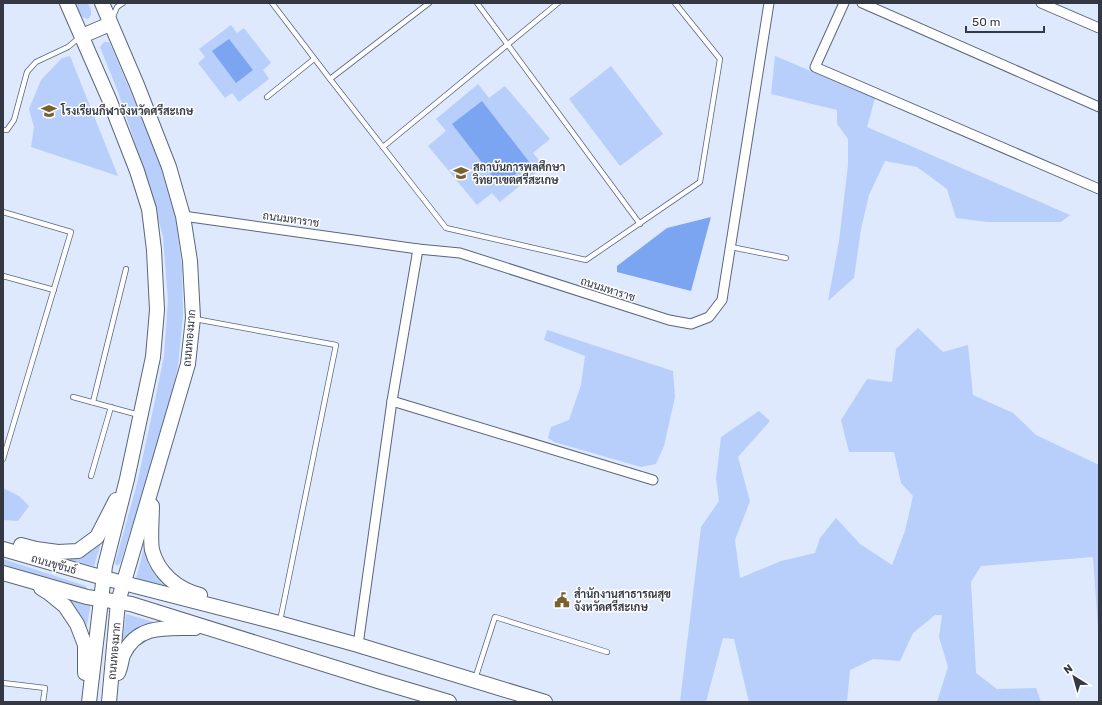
<svg xmlns="http://www.w3.org/2000/svg" width="1102" height="705" font-family="Rubik,Sarabun,sans-serif">
<rect width="100%" height="100%" fill="#dee9fe"/>
<g fill="#b7cffa">
<path d="M74 3H88L91 10V15L88 19C79 18 77 11 74 3Z"/>
<path d="M231 25 237 33 244 28 271 63 263 70 269 79 239 102 232 93 225 98 198 63 205 57 199 49Z"/>
<path d="M104 42H109L112 48 157 155 175 214 182 267 183 316 178 366 167 416 120 564 118 565H116L115 563 137 484 154 405 164 356 168 300 163 237 152 194 118 92 100 47Z"/>
<path d="M70 56 118 176 31 147 34 127 29 109 41 80 62 58Z"/>
<path d="M775 56 875 98 867 127 1070 215 1061 222H987L956 218 947 189 917 167 885 161 869 195 861 229 854 278 828 301 839 241 848 165V139L837 124V110L771 94Z"/>
<path d="M611 66 663 134 620 166 569 99Z"/>
<path d="M478 84 489 98 505 86 550 139 533 153 544 166 500 202 492 193 477 205 428 146 446 131 436 119Z"/>
<path d="M918 328 943 352 968 345 973 395 1013 413 1036 435 1099 465V641L1093 557 981 566 971 582 976 673 997 689 1036 688 1041 702H937L948 667 939 637 942 615H935L913 633 900 661 873 659 850 670 847 702H749L734 639 723 638 706 702H680L701 527 719 501 716 479 721 437 759 411 770 421 738 457 750 501 735 540 740 578 781 561 815 553 820 538 836 518 860 544 892 565 905 531 913 496 901 483 894 452H849L841 420 867 379 892 382 896 349Z"/>
<path d="M547 330 673 371 675 397 664 446 656 464 641 467 554 442 548 438 551 427 569 420 581 385 585 356 544 340Z"/>
<path d="M3 488 19 496 29 506 18 521 3 520Z"/>
<path d="M101 543 94 566 66 559C83 557 88 554 101 543Z"/>
<path d="M144 548 148 564 154 574 166 587 136 579Z"/>
<path d="M3 559 86 586 87 588 84 590 3 565Z"/>
<path d="M60 594 91 604 86 630Z"/>
<path d="M126 614 154 622C137 627 133 629 122 644Z"/>
</g>
<g fill="#7ba5f1">
<path d="M229 39 253 70 236 83 212 51Z"/>
<path d="M482 101 530 163 500 186 452 124Z"/>
<path d="M711 217 691 291 617 272V266L667 228Z"/>
</g>
<g fill="none" stroke-linecap="round" stroke-linejoin="round">
<g stroke="#5a667c" stroke-width="6">
<g id="lane">
<path d="M272 3 330 79 446 228 586 260 700 182 720 59 675 3"/>
<path d="M477 3 640 224"/>
<path d="M112 19 117 7 123 3"/>
<path d="M330 79 429 3"/>
<path d="M267 97 314 59"/>
<path d="M3 130H7L14 120 27 72 36 62 68 47 80 37"/>
<path d="M383 147 558 3"/>
<path d="M3 212 71 232 3 459"/>
<path d="M731 247 786 258"/>
<path d="M3 276 54 290"/>
<path d="M195 319 336 345 280 621"/>
<path d="M73 397 139 415"/>
<path d="M93 402 126 269"/>
<path d="M91 476 111 407"/>
<path d="M475 679 495 617 607 652"/>
<path d="M3 683 45 688 43 702"/>
</g>
</g>
<g stroke="#5a667c" stroke-width="11">
<g id="street">
<path d="M844 3 815 67 1099 189"/>
<path d="M862 3 1099 107"/>
<path d="M1041 3 1099 28"/>
<path d="M183 216 418 249 460 253 669 320 691 324 709 317 722 300 769 3"/>
<path d="M392 401 653 480"/>
<path d="M358 645 392 401 418 249"/>
</g>
</g>
<g stroke="#5a667c" stroke-width="16">
<g id="primary">
<path d="M67 3 109 99 137 171 149 209 154 250 157 310 153 357 127 479 105 566 89 702"/>
<path d="M102 3 137 85 169 167 183 216 190 261 193 318 188 364 118 602 109 702"/>
<path d="M82 36 110 24"/>
<path d="M152 506C152 517 150 539 152 550 158 573 177 589 200 595"/>
<path d="M21 545 36 549 58 552 78 551 97 537 116 500"/>
<path d="M3 549 104 578 279 623 358 645 545 702"/>
<path d="M3 573 87 597 131 604 378 681 449 702"/>
<path d="M41 588 49 593 65 606 77 624 85 645V673"/>
<path d="M118 673C121 667 121 661 123 655 137 624 167 628 195 628"/>
</g>
</g>
<use href="#lane" stroke="#fff" stroke-width="4.5"/>
<use href="#street" stroke="#fff" stroke-width="9"/>
<use href="#primary" stroke="#fff" stroke-width="14"/>
</g>
<defs>
<g id="university-bare" transform="scale(1.2)"><path d="M0-5L7-2L0 1L-7-2ZM-4 1L0 2.5L4 1V4Q0 6-4 4Z" fill="#7a6132" stroke="#fff" stroke-width="2.5" paint-order="stroke"/></g>
<g id="civic-bare" transform="scale(1.2)"><path d="M-.6-6.5H3V-4.5H.6V-3L4-1V1h2V6H-6V1h2V-1L-.6-3ZM-1.2 2.5V6h2.4V2.5Z" fill="#7a6132" stroke="#fff" stroke-width="2.5" paint-order="stroke"/></g>
</defs>
<g fill-rule="evenodd">
<use href="#university-bare" x="49" y="111"/>
<use href="#university-bare" x="461" y="173"/>
<use href="#civic-bare" x="562" y="600"/>
</g>
<g text-anchor="middle" stroke-width="3" stroke-linejoin="round" paint-order="stroke">
<g font-size="11" font-weight="bold" fill="#333842" stroke="#fff" text-anchor="start">
<text x="61" y="115">โรงเรียนกีฬาจังหวัดศรีสะเกษ</text>
<text x="473" y="171">สถาบันการพลศึกษา<tspan x="473" dy="13">วิทยาเขตศรีสะเกษ</tspan></text>
<text x="574" y="598">สำนักงานสาธารณสุข<tspan x="574" dy="13">จังหวัดศรีสะเกษ</tspan></text>
</g>
<g font-size="11" fill="#333842" stroke="#fff">
<text transform="translate(291 219) rotate(8)" y="4">ถนนมหาราช</text>
<text transform="translate(608 289) rotate(18)" y="4">ถนนมหาราช</text>
<text transform="translate(189 338) rotate(-85)" y="4">ถนนทองมาก</text>
<text transform="translate(54 564) rotate(16)" y="4">ถนนขุขันธ์</text>
<text transform="translate(114 651) rotate(-85)" y="4">ถนนทองมาก</text>
</g>
</g>
<rect width="1102" height="705" fill="none" stroke="#333842" stroke-width="8"/>
<g transform="translate(1074 677) rotate(323)" stroke="#ffffff" stroke-width="3" paint-order="stroke">
<path d="M0-3L7 15L0 10L-7 15Z" fill="#333842"/>
<text y="-6" font-size="11" font-weight="bold" text-anchor="middle" fill="#333842">N</text>
</g>
<path d="M966 26v6h78v-6" fill="none" stroke="#333842" stroke-width="2"/>
<text x="972" y="26" font-size="12" fill="#333842" stroke="#ffffff" stroke-width="3" paint-order="stroke">50 m</text>
</svg>
